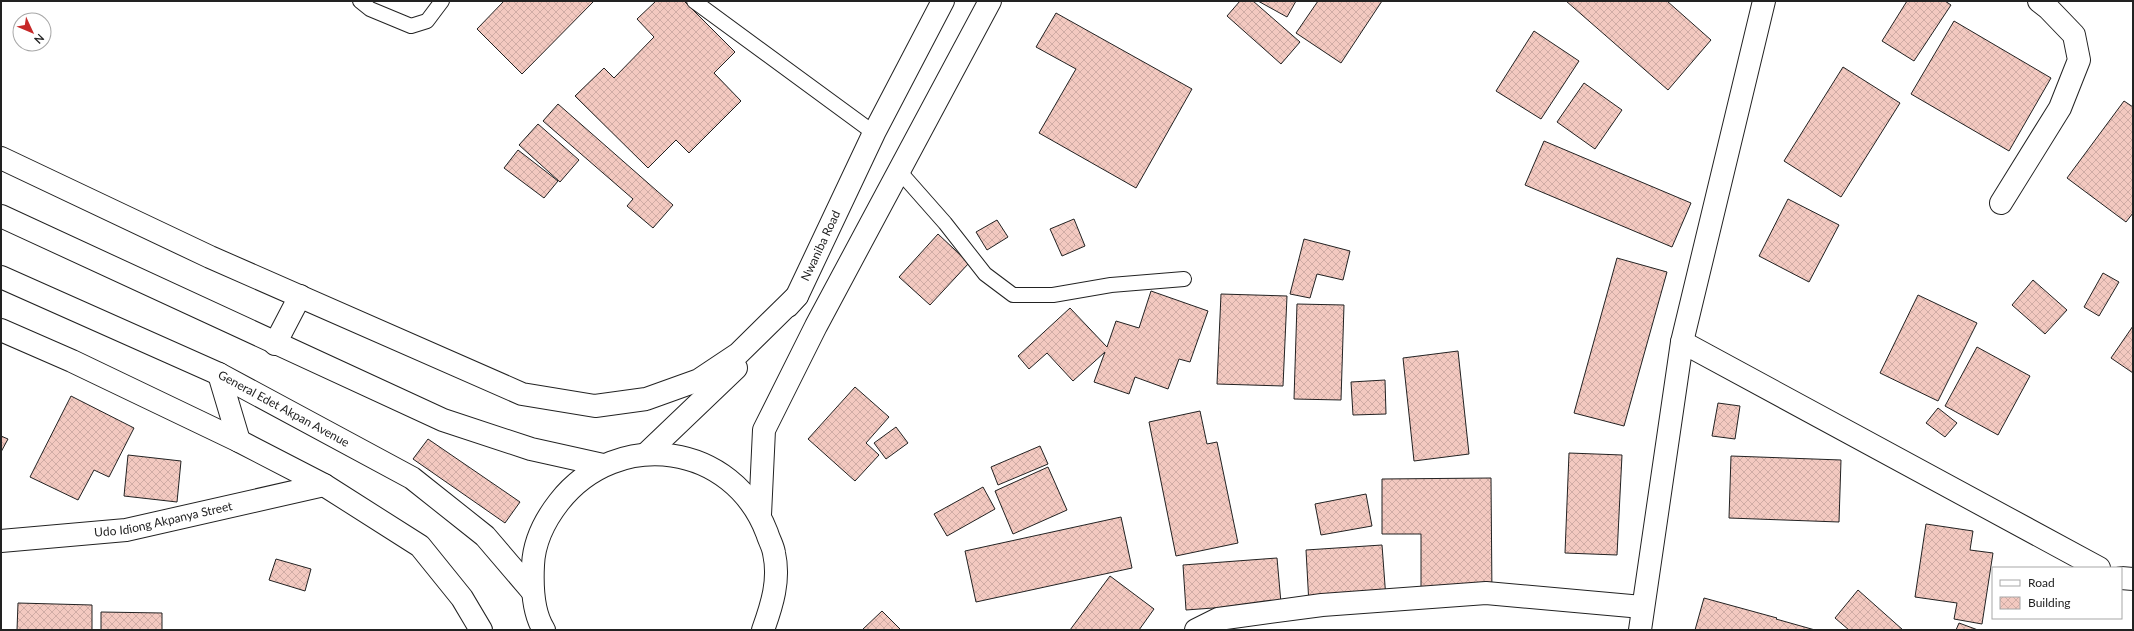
<svg xmlns="http://www.w3.org/2000/svg" width="2134" height="631" font-family="Lato,sans-serif">
<defs>
<pattern id="building-cross-hatch" width="8" height="8" patternUnits="userSpaceOnUse"><rect width="8" height="8" fill="#f3c9c0"/><path d="M0 0l8 8M0 8l8-8" fill="none" stroke="#d0aca5"/></pattern>
</defs>
<rect width="100%" height="100%" fill="#fff"/>
<g fill="url(#building-cross-hatch)" stroke="#222">
<path d="M504 1H594L522 74 477 29Z"/>
<path d="M656 1H684L735 52 714 73 741 101 689 153 676 140 648 168 575 96 604 68 614 78 654 37 637 19Z"/>
<path d="M1240 1H1253L1300 42 1281 64 1227 16Z"/>
<path d="M1258 1H1296L1287 17Z"/>
<path d="M1318 1H1382L1341 63 1296 33Z"/>
<path d="M1566 1H1667L1711 40 1668 90Z"/>
<path d="M1907 1H1945L1951 5 1914 61 1882 41Z"/>
<path d="M1056 13 1192 89 1136 188 1039 133 1076 69 1036 47Z"/>
<path d="M1954 21 2051 78 2009 151 1911 94Z"/>
<path d="M1534 31 1579 61 1541 119 1496 91Z"/>
<path d="M1843 67 1900 103 1841 197 1784 161Z"/>
<path d="M1584 83 1622 110 1595 149 1557 122Z"/>
<path d="M2124 101 2133 107V213L2126 222 2067 178Z"/>
<path d="M558 104 673 205 653 228 627 206 633 199 543 121Z"/>
<path d="M538 124 579 160 560 182 519 145Z"/>
<path d="M1544 141 1691 203 1672 247 1525 185Z"/>
<path d="M518 150 558 181 544 198 504 168Z"/>
<path d="M1788 199 1839 225 1809 282 1759 256Z"/>
<path d="M1074 219 1085 246 1062 256 1050 229Z"/>
<path d="M997 220 1008 237 987 250 976 232Z"/>
<path d="M938 234 969 263 930 305 899 277Z"/>
<path d="M1304 239 1350 251 1343 280 1317 274 1310 298 1290 294Z"/>
<path d="M1617 258 1667 272 1624 426 1574 413Z"/>
<path d="M2103 273 2119 282 2099 316 2084 307Z"/>
<path d="M2033 280 2067 310 2045 334 2012 305Z"/>
<path d="M1151 291 1208 311 1190 362 1179 359 1168 389 1135 377 1129 394 1094 382 1105 352 1073 381 1047 353 1029 369 1018 356 1070 308 1107 347 1116 321 1139 328Z"/>
<path d="M1221 294 1287 296 1283 386 1217 384Z"/>
<path d="M1918 295 1977 323 1938 401 1880 373Z"/>
<path d="M1297 304 1344 305 1341 400 1294 399Z"/>
<path d="M2133 326V373L2111 358Z"/>
<path d="M1977 347 2030 376 1998 435 1945 406Z"/>
<path d="M1458 351 1469 454 1414 461 1403 358Z"/>
<path d="M1385 380 1386 414 1353 415 1351 382Z"/>
<path d="M855 387 889 417 866 443 879 455 855 481 808 439Z"/>
<path d="M71 396 134 428 109 477 94 470 78 500 30 477Z"/>
<path d="M1718 403 1740 406 1735 439 1712 436Z"/>
<path d="M1938 408 1957 423 1945 437 1926 423Z"/>
<path d="M1200 411 1207 444 1217 442 1238 543 1176 556 1149 422Z"/>
<path d="M896 427 908 443 886 459 874 443Z"/>
<path d="M1 436 8 439 1 452Z"/>
<path d="M428 439 520 502 505 523 413 459Z"/>
<path d="M1040 446 1048 464 998 485 991 467Z"/>
<path d="M1569 453 1622 455 1617 555 1565 553Z"/>
<path d="M128 455 181 461 177 502 124 496Z"/>
<path d="M1731 456 1841 460 1839 522 1729 518Z"/>
<path d="M1048 467 1067 510 1013 534 995 491Z"/>
<path d="M1491 478 1492 598 1421 599V534H1382V479Z"/>
<path d="M983 487 995 509 947 536 934 514Z"/>
<path d="M1366 494 1372 526 1321 535 1315 504Z"/>
<path d="M1121 517 1132 568 976 602 965 551Z"/>
<path d="M1926 524 1973 531 1970 550 1993 553 1982 624 1954 619 1957 603 1915 597Z"/>
<path d="M1382 545 1386 599 1309 605 1306 550Z"/>
<path d="M1277 558 1281 603 1186 610 1183 565Z"/>
<path d="M276 559 311 569 305 591 269 580Z"/>
<path d="M1110 576 1154 609 1139 630H1070Z"/>
<path d="M1858 590 1903 630H1849L1835 618Z"/>
<path d="M1704 598 1777 618 1776 619 1815 630H1695Z"/>
<path d="M18 603 92 605V630H17Z"/>
<path d="M882 611 901 630H862Z"/>
<path d="M101 612 162 613V630H101Z"/>
<path d="M1959 623 1978 630H1956Z"/>
</g>
<g fill="none" stroke-linecap="round" stroke-linejoin="round">
<g stroke="#222" stroke-width="16">
<g id="lane">
<path d="M360 1 370 9 411 26 427 21 442 1"/>
<path d="M694 1 874 133"/>
<path d="M900 172 945 223 985 274 1013 295H1053L1111 285 1184 279"/>
</g>
</g>
<g stroke="#222" stroke-width="24">
<g id="street">
<path d="M2001 203 2060 108 2079 60 2074 35 2048 8 2039 1"/>
<path d="M1682 342 2099 568"/>
<path id="s1" d="M1 541 126 530 324 485"/>
<path d="M2121 578 2133 579"/>
<path d="M1196 630 1218 619 1322 605 1486 593 1642 607"/>
<path d="M1640 630 1682 342 1764 1"/>
</g>
</g>
<g stroke="#222" stroke-width="24">
<g id="secondary">
<path d="M1 158 210 257 522 394 595 406 646 399 699 380 738 354 797 296"/>
<path id="s2" d="M788 306 797 296 874 133 943 1"/>
<path d="M1 330 72 361 239 441 324 485 420 546 462 598 481 630"/>
<path d="M646 454 736 368"/>
<path d="M760 515 764 430 816 326 990 1"/>
<path d="M544 630C533 613 532 585 533 565 534 542 545 520 559 502 618 427 733 443 767 533 769 540 773 546 774 553 780 580 772 605 763 630"/>
</g>
</g>
<g stroke="#222" stroke-width="24">
<g id="primary">
<path d="M1 216 443 420 531 449 603 465"/>
<path id="s3" d="M1 277 219 374 412 478 485 536 532 591"/>
<path d="M275 344 300 296"/>
<path d="M219 374 239 441"/>
</g>
</g>
<use href="#lane" stroke="#fff" stroke-width="14"/>
<use href="#street" stroke="#fff" stroke-width="22"/>
<use href="#secondary" stroke="#fff" stroke-width="22"/>
<use href="#primary" stroke="#fff" stroke-width="22"/>
</g>
<g text-anchor="middle" stroke-width="3" stroke-linejoin="round" paint-order="stroke">
<g font-size="12" fill="#222" stroke="#fff">
<text dy="4" stroke="none"><textPath href="#s2" startOffset="69">Nwaniba Road</textPath></text>
<text dy="4" stroke="none"><textPath href="#s3" startOffset="312">General Edet Akpan Avenue</textPath></text>
<text dy="4" stroke="none"><textPath href="#s1" startOffset="164">Udo Idiong Akpanya Street</textPath></text>
</g>
</g>
<rect width="2134" height="631" fill="none" stroke="#222222" stroke-width="4"/>
<rect x="1992" y="567" width="130" height="52" fill="#ffffff" stroke="#a7a7a7"/>
<rect x="2000" y="580" width="20" height="6" fill="#ffffff" stroke="#a7a7a7"/>
<text x="2028" y="587" font-size="12" fill="#222222">Road</text>
<rect x="2000" y="597" width="20" height="12" fill="url(#building-cross-hatch)" stroke="#a7a7a7"/>
<text x="2028" y="607" font-size="12" fill="#222222">Building</text>
<g transform="translate(32 32) rotate(134)"><circle r="19" fill="#ffffff" stroke="#a7a7a7"/>
<path d="M0-3L7 15L0 10L-7 15Z" fill="#c62828"/>
<text y="-6" font-size="11" font-weight="bold" text-anchor="middle" fill="#222222">N</text>
</g>
</svg>
